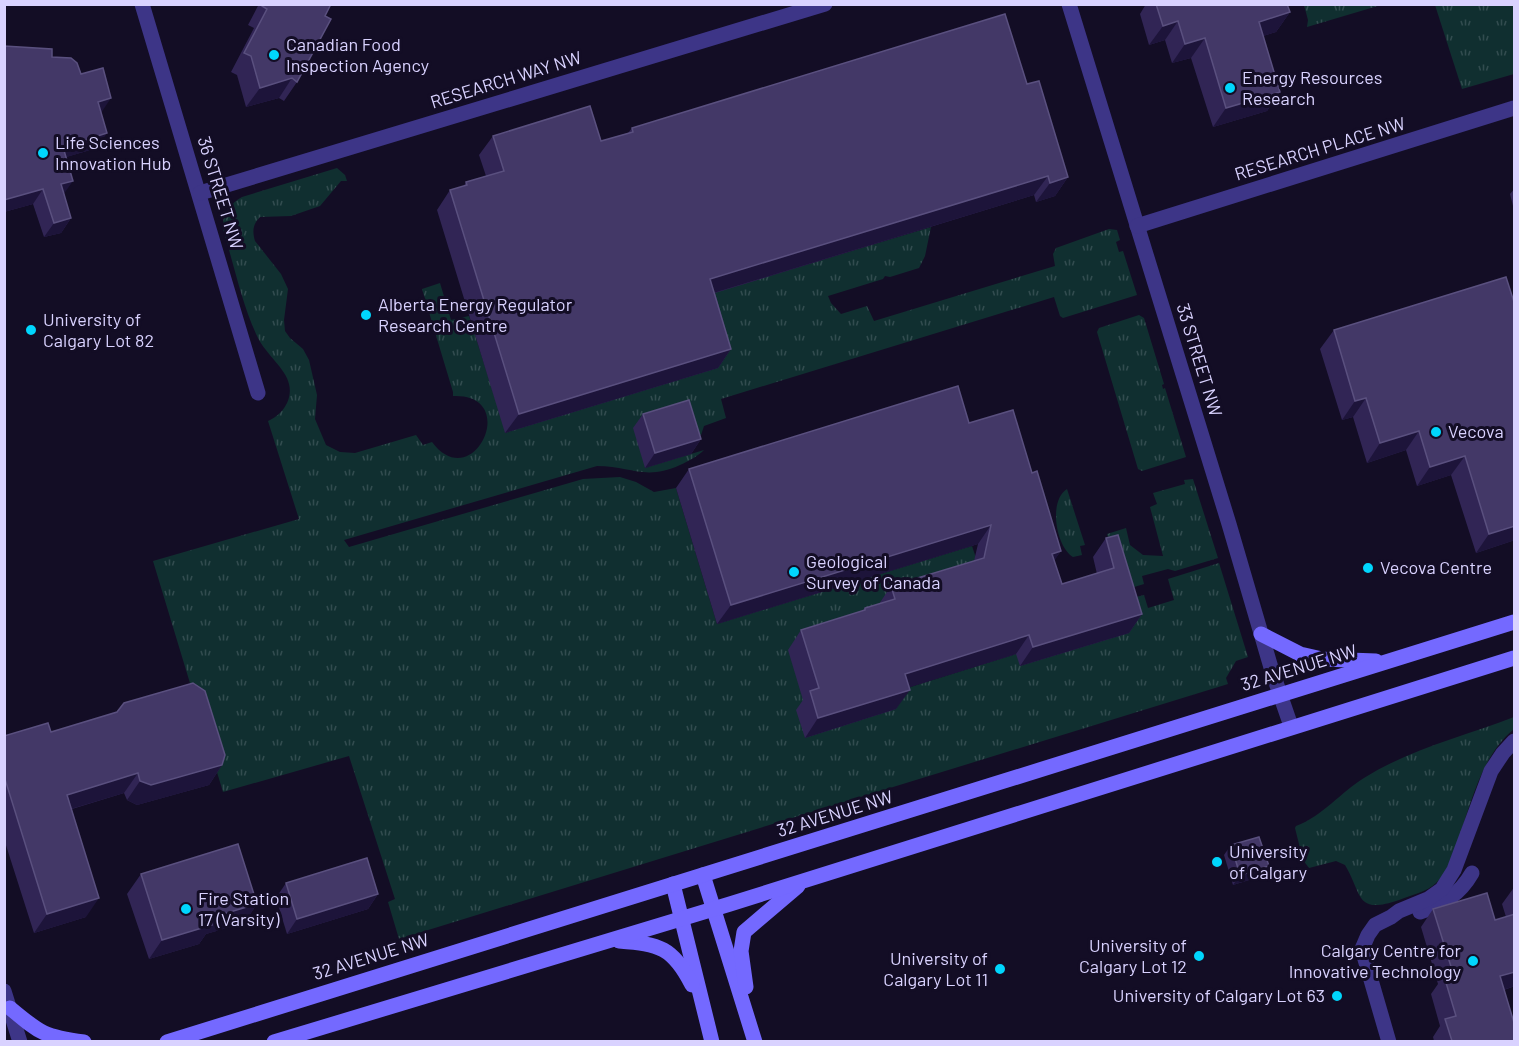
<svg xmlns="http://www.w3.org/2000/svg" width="1519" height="1046" font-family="Barlow,sans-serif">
<defs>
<pattern id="grass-tufts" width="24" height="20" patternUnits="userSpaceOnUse" patternTransform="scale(1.5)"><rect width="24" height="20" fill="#102f30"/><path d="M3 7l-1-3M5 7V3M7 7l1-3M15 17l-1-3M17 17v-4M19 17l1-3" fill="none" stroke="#324c4f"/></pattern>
</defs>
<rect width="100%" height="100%" fill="#130d25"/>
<g fill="url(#grass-tufts)">
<path d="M1304 5V4L1381 5 1307 27 1308 20Z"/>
<path d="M1435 5H1514V74L1462 89Z"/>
<path d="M337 168 345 175 347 181H341L320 206 291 216 260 217C253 224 252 231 255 241L281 274 288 289 284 320 285 331 290 338 303 349 309 360 317 395 315 419 326 445 340 452 355 453 416 435 423 445 432 442C473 497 522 393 453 396V392L422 289 440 283 451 320 469 316 506 433 697 298 931 227 925 256 919 268 890 277 885 276 883 279 828 296 831 303 841 314 867 306 874 321 1055 266 1053 254 1056 248 1109 229 1117 230 1120 240 1116 242 1119 252 1123 251 1137 295 1063 318 1060 316 1054 297 721 399 726 418 704 426 701 435 686 439 645 468 704 450C698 456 689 461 680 465 645 481 631 466 597 466L344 540 349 547 583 479 620 477 636 482 654 492 676 488 717 624 972 546 980 570 891 693 1013 655 1132 598 1144 595 1148 608 1174 600 1168 579 1219 563 1248 657 1236 661 1226 678 1228 684 399 939 388 902 395 899 349 756 223 792 153 561 299 519 268 421C282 415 293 400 289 384 286 369 266 354 258 338 242 305 235 268 224 233 220 217 228 205 242 197Z"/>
<path d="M1139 315 1144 318 1164 384 1162 385 1163 389 1165 388 1186 457 1142 471 1138 469 1097 332 1099 328Z"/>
<path d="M1193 479 1218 558 1175 571 1168 569 1142 576 1144 584 1134 587 1111 547 1107 534 1126 528 1130 545 1143 555 1163 556 1150 507 1157 504 1153 493 1185 484 1184 480Z"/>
<path d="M1067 489 1085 545 1080 546 1082 555 1073 557C1056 547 1048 501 1067 489Z"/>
<path d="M1514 717V729C1481 756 1471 804 1457 843 1452 857 1447 873 1436 883 1427 892 1411 895 1399 900 1355 915 1363 895 1345 865L1336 861 1309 868 1303 860 1295 828 1296 826C1323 816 1341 792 1364 778 1410 749 1465 736 1514 717Z"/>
</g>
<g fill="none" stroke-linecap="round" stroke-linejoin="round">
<g stroke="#3d3587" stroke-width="15">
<path d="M142 4 258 393"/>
<path d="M1069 4 1229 524 1272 671 1291 726"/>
<path d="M200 193 825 4"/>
<path d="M1137 226 1514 108"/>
<path d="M1420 912C1443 905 1460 894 1472 873"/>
<path d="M4 991 20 1042"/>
<path d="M1389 1042 1362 949 1368 935 1375 925 1391 917 1399 911 1428 899 1442 889 1454 870 1491 771 1503 753 1514 741"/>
</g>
<g stroke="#7469ff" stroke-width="15">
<path d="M1261 634 1300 654 1322 659 1376 661"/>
<path d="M703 875 755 1042"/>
<path d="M673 884 712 1042"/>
<path d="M619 941C659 944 673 947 692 985"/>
<path d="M746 987 741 951 744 932 798 886"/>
<path d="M10 1008C40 1033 44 1037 84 1042"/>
<path d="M167 1042 1514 622"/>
<path d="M274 1042 730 904 1514 658"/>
</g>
</g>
<g fill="#312555">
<path d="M259 4H331L325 16 297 82 284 101 279 98 246 107 237 75 231 72 254 28 248 25Z"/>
<path d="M1146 4H1287L1290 12 1276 32 1263 36 1280 92 1267 111 1213 127 1191 58 1172 63 1165 40 1149 45 1140 14Z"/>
<path d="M4 46 52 57 81 74 101 113 97 148 66 157 64 194 71 218 61 233 44 237 33 204 4 212Z"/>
<path d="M1027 84 1068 177 1055 196 1036 202 1034 195 715 293 731 349 718 368 505 433 437 210 450 190 464 186 466 182 486 176 479 155 493 136 601 141 628 133 632 128Z"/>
<path d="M1515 188V214L1510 194Z"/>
<path d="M1506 277 1515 540 1476 553 1451 475 1417 486 1406 450 1367 463 1353 417 1342 420 1320 349 1334 330Z"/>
<path d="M643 414 701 439 691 454 645 468 633 428Z"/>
<path d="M969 423 1032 473 1061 551 1054 560 1062 584 1097 574 1093 557 1106 538 1142 614 1129 633 1020 666 1016 654 909 687 896 709 805 738 796 710 803 700 788 650 801 630 862 611 865 608 879 604 891 586 974 561 978 544 717 624 676 488 689 469Z"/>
<path d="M51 732 222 765 209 785 137 805 127 800 124 793 72 809 86 917 34 933 4 839V736Z"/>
<path d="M1231 845 1262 876 1233 885 1224 855Z"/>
<path d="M141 874 257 904 244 923 206 934 199 944 149 959 127 894Z"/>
<path d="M286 883 378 894 368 909 287 934 276 898Z"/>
<path d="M1515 886V986L1504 990 1515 1041H1434L1433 1037 1440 1026 1431 994 1438 984 1421 927 1433 909 1495 920 1506 917 1502 904Z"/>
</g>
<g fill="#1d143a">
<path d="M1290 12 1276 32 1246 41 1259 22Z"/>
<path d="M1178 21 1165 40 1149 45 1163 26Z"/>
<path d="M1205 38 1191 58 1172 63 1185 44Z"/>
<path d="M292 78 279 98 246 107 260 88Z"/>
<path d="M1280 92 1267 111 1213 127 1226 108Z"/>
<path d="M111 98 101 113 98 102Z"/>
<path d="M107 133 97 148 53 161 63 147Z"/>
<path d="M1048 176 1034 195 697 298 710 279Z"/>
<path d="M1068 177 1055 196 1036 202 1050 183Z"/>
<path d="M73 181 63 195 61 184Z"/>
<path d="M43 189 33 204 4 212V200Z"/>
<path d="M71 218 61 233 44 237 54 223Z"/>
<path d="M731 349 718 368 505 433 519 414Z"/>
<path d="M1366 398 1353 417 1342 420 1355 401Z"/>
<path d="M1419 431 1406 450 1367 463 1380 443Z"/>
<path d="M701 439 691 454 645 468 655 453Z"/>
<path d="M1465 456 1451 475 1417 486 1430 467Z"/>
<path d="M991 525 978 544 717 624 731 605Z"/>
<path d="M1515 526V540L1476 553 1489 534Z"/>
<path d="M1061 551 1048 570 1052 554Z"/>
<path d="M1142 614 1129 633 1020 666 1033 647Z"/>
<path d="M1029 635 1016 654 891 693 905 674Z"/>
<path d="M910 690 896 709 805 738 818 718Z"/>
<path d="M222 765 209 785 137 805 127 800 140 781Z"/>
<path d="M138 773 124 793 54 814 67 795Z"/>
<path d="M1269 866 1262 876 1233 885 1240 875Z"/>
<path d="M378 894 368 909 287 934 297 919Z"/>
<path d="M99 898 86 917 34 933 47 914Z"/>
<path d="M257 904 244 923 206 934 199 944 149 959 162 940 210 918Z"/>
<path d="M1515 972V986L1487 995 1500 976Z"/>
</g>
<g fill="#433867" stroke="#5a507f" stroke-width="1.5">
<path d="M262 4H331L325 16 331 19 297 82 292 78 260 88 251 56 244 53 267 9 262 6Z"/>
<path d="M1156 4H1287L1290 12 1259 22 1280 92 1226 108 1205 38 1185 44 1178 21 1163 26Z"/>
<path d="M1005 14 1027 84 1039 81 1068 177 1050 183 1048 176 710 279 731 349 519 414 450 190 467 185 466 182 504 171 493 136 590 106 601 141 633 132 632 128Z"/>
<path d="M4 46 52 49V57L71 58 77 63 81 74 103 68 111 98 98 102 107 133 63 147 73 181 61 184 71 218 54 223 43 189 4 200Z"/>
<path d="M1506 277 1515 305V526L1489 534 1465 456 1430 467 1419 431 1380 443 1366 398 1355 401 1334 330Z"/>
<path d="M958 386 969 423 1013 410 1032 473 1037 471 1061 551 1052 554 1062 584 1114 568 1106 538 1118 535 1142 614 1033 647 1029 635 905 674 910 690 818 718 810 691 819 688 801 630 865 610V608L895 599 891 586 984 558 991 525 731 605 689 469Z"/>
<path d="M689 400 701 439 655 453 643 414Z"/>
<path d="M193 683 205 691 225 755 222 765 151 785 140 781 138 773 67 795 99 898 47 914 4 776V736L48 723 51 732 117 712 124 703Z"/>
<path d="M1259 837 1269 866 1240 875 1231 845Z"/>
<path d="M238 844 257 904 210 918 212 925 162 940 141 874Z"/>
<path d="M367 858 378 894 297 919 286 883Z"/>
<path d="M1487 893 1495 920 1515 914V972L1500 976 1515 1026V1041H1452L1445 1019 1456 1016 1444 976 1453 973 1433 909Z"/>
</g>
<g fill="#00d6fd" stroke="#130d25" stroke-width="2">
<circle cx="274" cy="55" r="6"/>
<circle cx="1230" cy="88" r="6"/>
<circle cx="43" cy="153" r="6"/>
<circle cx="366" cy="315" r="6"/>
<circle cx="31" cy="330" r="6"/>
<circle cx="1436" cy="432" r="6"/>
<circle cx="1368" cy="568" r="6"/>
<circle cx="794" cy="572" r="6"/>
<circle cx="1217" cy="862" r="6"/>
<circle cx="186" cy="909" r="6"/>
<circle cx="1199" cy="956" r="6"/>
<circle cx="1473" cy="961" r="6"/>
<circle cx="1000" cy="969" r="6"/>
<circle cx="1337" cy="996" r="6"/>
</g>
<g text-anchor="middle" stroke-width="6" stroke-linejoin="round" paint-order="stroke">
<g font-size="18" fill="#d9d2ff" stroke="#130d25" text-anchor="start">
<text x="286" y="51">Canadian Food<tspan x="286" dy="21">Inspection Agency</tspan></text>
<text x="1242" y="84">Energy Resources<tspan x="1242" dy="21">Research</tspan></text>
<text x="55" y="149">Life Sciences<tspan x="55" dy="21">Innovation Hub</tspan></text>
<text x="378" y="311">Alberta Energy Regulator<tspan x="378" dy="21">Research Centre</tspan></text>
<text x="43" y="326">University of<tspan x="43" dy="21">Calgary Lot 82</tspan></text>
<text x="1448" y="438">Vecova</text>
<text x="806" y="568">Geological<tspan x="806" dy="21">Survey of Canada</tspan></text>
<text x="1380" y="574">Vecova Centre</text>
<text x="1229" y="858">University<tspan x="1229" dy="21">of Calgary</tspan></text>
<text x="198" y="905">Fire Station<tspan x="198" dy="21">17 (Varsity)</tspan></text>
<text x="1187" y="952" text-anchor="end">University of<tspan x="1187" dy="21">Calgary Lot 12</tspan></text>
<text x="1461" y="957" text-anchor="end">Calgary Centre for<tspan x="1461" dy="21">Innovative Technology</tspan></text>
<text x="988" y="965" text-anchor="end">University of<tspan x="988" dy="21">Calgary Lot 11</tspan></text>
<text x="1325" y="1002" text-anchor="end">University of Calgary Lot 63</text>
</g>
<g font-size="18" fill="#d9d2ff" stroke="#130d25">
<text transform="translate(506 80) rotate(-17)" y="6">RESEARCH WAY NW</text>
<text transform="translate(1320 149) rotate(-17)" y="6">RESEARCH PLACE NW</text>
<text transform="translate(220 193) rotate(73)" y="6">36 STREET NW</text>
<text transform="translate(1199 360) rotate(73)" y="6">33 STREET NW</text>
<text transform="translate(1299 668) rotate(-17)" y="6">32 AVENUE NW</text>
<text transform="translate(835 814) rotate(-17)" y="6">32 AVENUE NW</text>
<text transform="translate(371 957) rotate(-17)" y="6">32 AVENUE NW</text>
</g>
</g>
<rect width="1519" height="1046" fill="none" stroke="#d9d2ff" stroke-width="12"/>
</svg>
